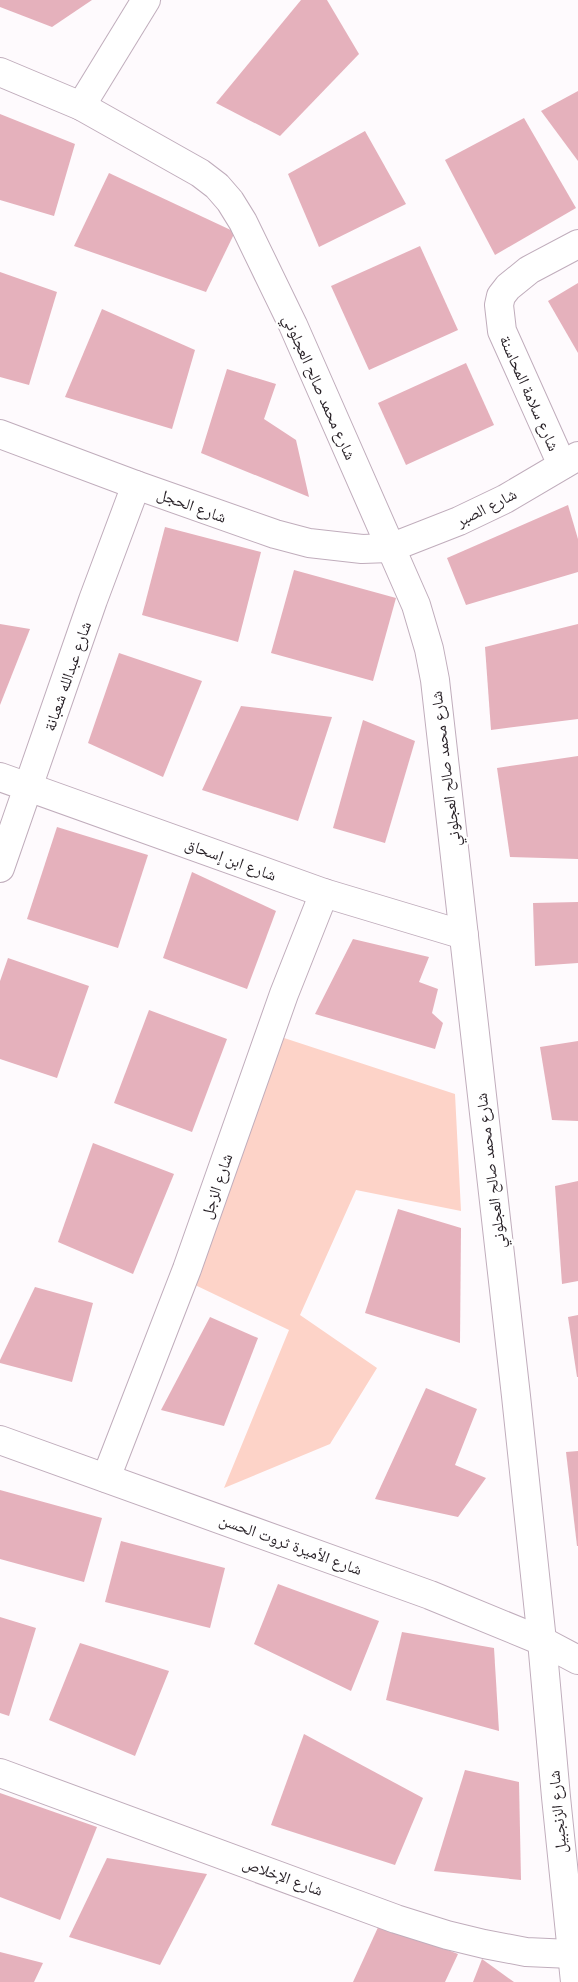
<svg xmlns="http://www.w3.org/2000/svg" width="578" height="1982" font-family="'Space Grotesk','Noto Naskh Arabic',sans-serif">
<rect width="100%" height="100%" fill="#fefafd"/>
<path fill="#fdd3c8" d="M278 1036 455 1094 461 1211 356 1190 300 1315 377 1368 330 1444 224 1488 289 1330 193 1284Z"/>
<g fill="#e5b1bc">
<path d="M0 0H92L52 27 0 7Z"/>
<path d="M301 0H327L359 54 280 136 216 103Z"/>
<path d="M578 91V161L541 111Z"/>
<path d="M0 114 75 144 54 216 0 200Z"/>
<path d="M524 118 576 208 495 255 445 160Z"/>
<path d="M365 131 406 204 319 247 288 174Z"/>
<path d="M109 173 235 232 206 292 74 246Z"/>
<path d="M420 246 458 330 369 370 331 286Z"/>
<path d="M0 272 57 292 29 385 0 377Z"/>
<path d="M578 283V353L548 301Z"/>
<path d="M102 309 195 350 172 429 65 397Z"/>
<path d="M466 363 494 425 406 465 378 403Z"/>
<path d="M227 369 276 384 264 419 296 440 309 497 201 453Z"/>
<path d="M568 505 578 539V572L466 605 447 558Z"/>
<path d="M165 527 261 552 238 642 142 615Z"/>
<path d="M294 570 396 598 373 681 271 653Z"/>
<path d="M0 624 30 629 0 705Z"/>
<path d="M578 624V719L491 730 485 647Z"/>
<path d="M119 653 202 681 163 777 88 743Z"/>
<path d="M241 706 332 717 298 821 202 790Z"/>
<path d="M363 720 415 741 385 843 333 828Z"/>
<path d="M578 756V859L510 857 497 768Z"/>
<path d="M57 827 148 855 118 948 27 919Z"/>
<path d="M192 872 276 911 247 989 163 958Z"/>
<path d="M578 902V963L535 966 533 903Z"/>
<path d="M353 939 429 957 419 982 438 989 432 1013 443 1023 435 1049 315 1014Z"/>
<path d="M8 958 89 986 57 1078 0 1059V981Z"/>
<path d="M149 1010 227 1039 192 1132 114 1103Z"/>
<path d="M578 1041V1121L552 1120 540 1047Z"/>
<path d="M93 1143 174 1174 133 1274 58 1242Z"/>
<path d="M578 1181V1281L562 1284 555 1186Z"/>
<path d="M398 1209 461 1228 460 1343 365 1313Z"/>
<path d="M35 1287 93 1303 72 1382 0 1363V1360Z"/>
<path d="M578 1315V1377H577L568 1317Z"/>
<path d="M210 1317 258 1338 224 1426 161 1410Z"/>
<path d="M426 1388 477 1409 455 1465 486 1478 458 1517 375 1499Z"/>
<path d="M578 1451V1546H577L566 1452Z"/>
<path d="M0 1490 102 1518 84 1582 0 1559Z"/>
<path d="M121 1541 225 1568 210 1628 105 1602Z"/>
<path d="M278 1584 379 1621 351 1691 254 1644Z"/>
<path d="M0 1617 36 1628 9 1716 0 1713Z"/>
<path d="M402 1632 494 1648 499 1731 386 1700Z"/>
<path d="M80 1643 169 1671 135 1756 49 1720Z"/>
<path d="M304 1734 423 1798 395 1865 271 1825Z"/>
<path d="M465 1770 519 1782 521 1880 434 1871Z"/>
<path d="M0 1793 97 1827 60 1920 0 1897Z"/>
<path d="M107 1858 207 1874 160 1965 69 1937Z"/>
<path d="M380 1923 458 1954 445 1982H353Z"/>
<path d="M0 1952 43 1963 34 1982H0Z"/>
<path d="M482 1959 514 1982H473Z"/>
</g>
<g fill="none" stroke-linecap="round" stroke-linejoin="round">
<g stroke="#c0adbc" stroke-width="30">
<g id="street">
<path d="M0 72 81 106 200 173 217 186 230 201 243 222 293 325 416 605 429 649 435 680 516 1396 542 1641 556 1797 575 1982"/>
<path d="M81 106 146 0"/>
<path d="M0 434 136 485 275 534 309 543 362 549 390 548 459 521 505 499 578 456"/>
<path d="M562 465 502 331 499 305 501 296 508 287 529 270 578 244"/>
<path d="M0 777 324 893 464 935"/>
<path d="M0 868 93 600 136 485"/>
<path d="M106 1478 187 1269 284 994 324 893"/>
<path d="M0 1773 396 1919 447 1935 484 1944 526 1952 571 1954"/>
</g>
</g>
<g stroke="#c0adbc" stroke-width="30">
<path id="secondary" d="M0 1440 430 1595 542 1641 578 1660"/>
</g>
<use href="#street" stroke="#fff" stroke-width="28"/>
<use href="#secondary" stroke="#fff" stroke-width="28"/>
</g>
<g text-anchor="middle" stroke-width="5" stroke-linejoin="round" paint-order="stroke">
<g font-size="16" fill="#261f25" stroke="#fff">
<text transform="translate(320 387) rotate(66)" y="6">شارع محمد صالح العجلوني</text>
<text transform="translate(530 393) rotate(66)" y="6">شارع سلامة المحاسنة</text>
<text transform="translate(192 505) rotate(20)" y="6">شارع الحجل</text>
<text transform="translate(486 507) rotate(-27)" y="6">شارع الصبر</text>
<text transform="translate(67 676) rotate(-71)" y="6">شارع عبدالله شعبانة</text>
<text transform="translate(445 769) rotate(-97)" y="6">شارع محمد صالح العجلوني</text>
<text transform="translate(231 859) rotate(20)" y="6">شارع ابن إسحاق</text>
<text transform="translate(490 1171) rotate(-97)" y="6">شارع محمد صالح العجلوني</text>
<text transform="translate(216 1186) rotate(-71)" y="6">شارع الزجل</text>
<text transform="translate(291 1544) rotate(20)" y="6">شارع الأميرة ثروت الحسن</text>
<text transform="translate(557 1812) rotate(-95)" y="6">شارع الزنجبيل</text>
<text transform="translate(283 1876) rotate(20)" y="6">شارع الإخلاص</text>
</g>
</g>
</svg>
